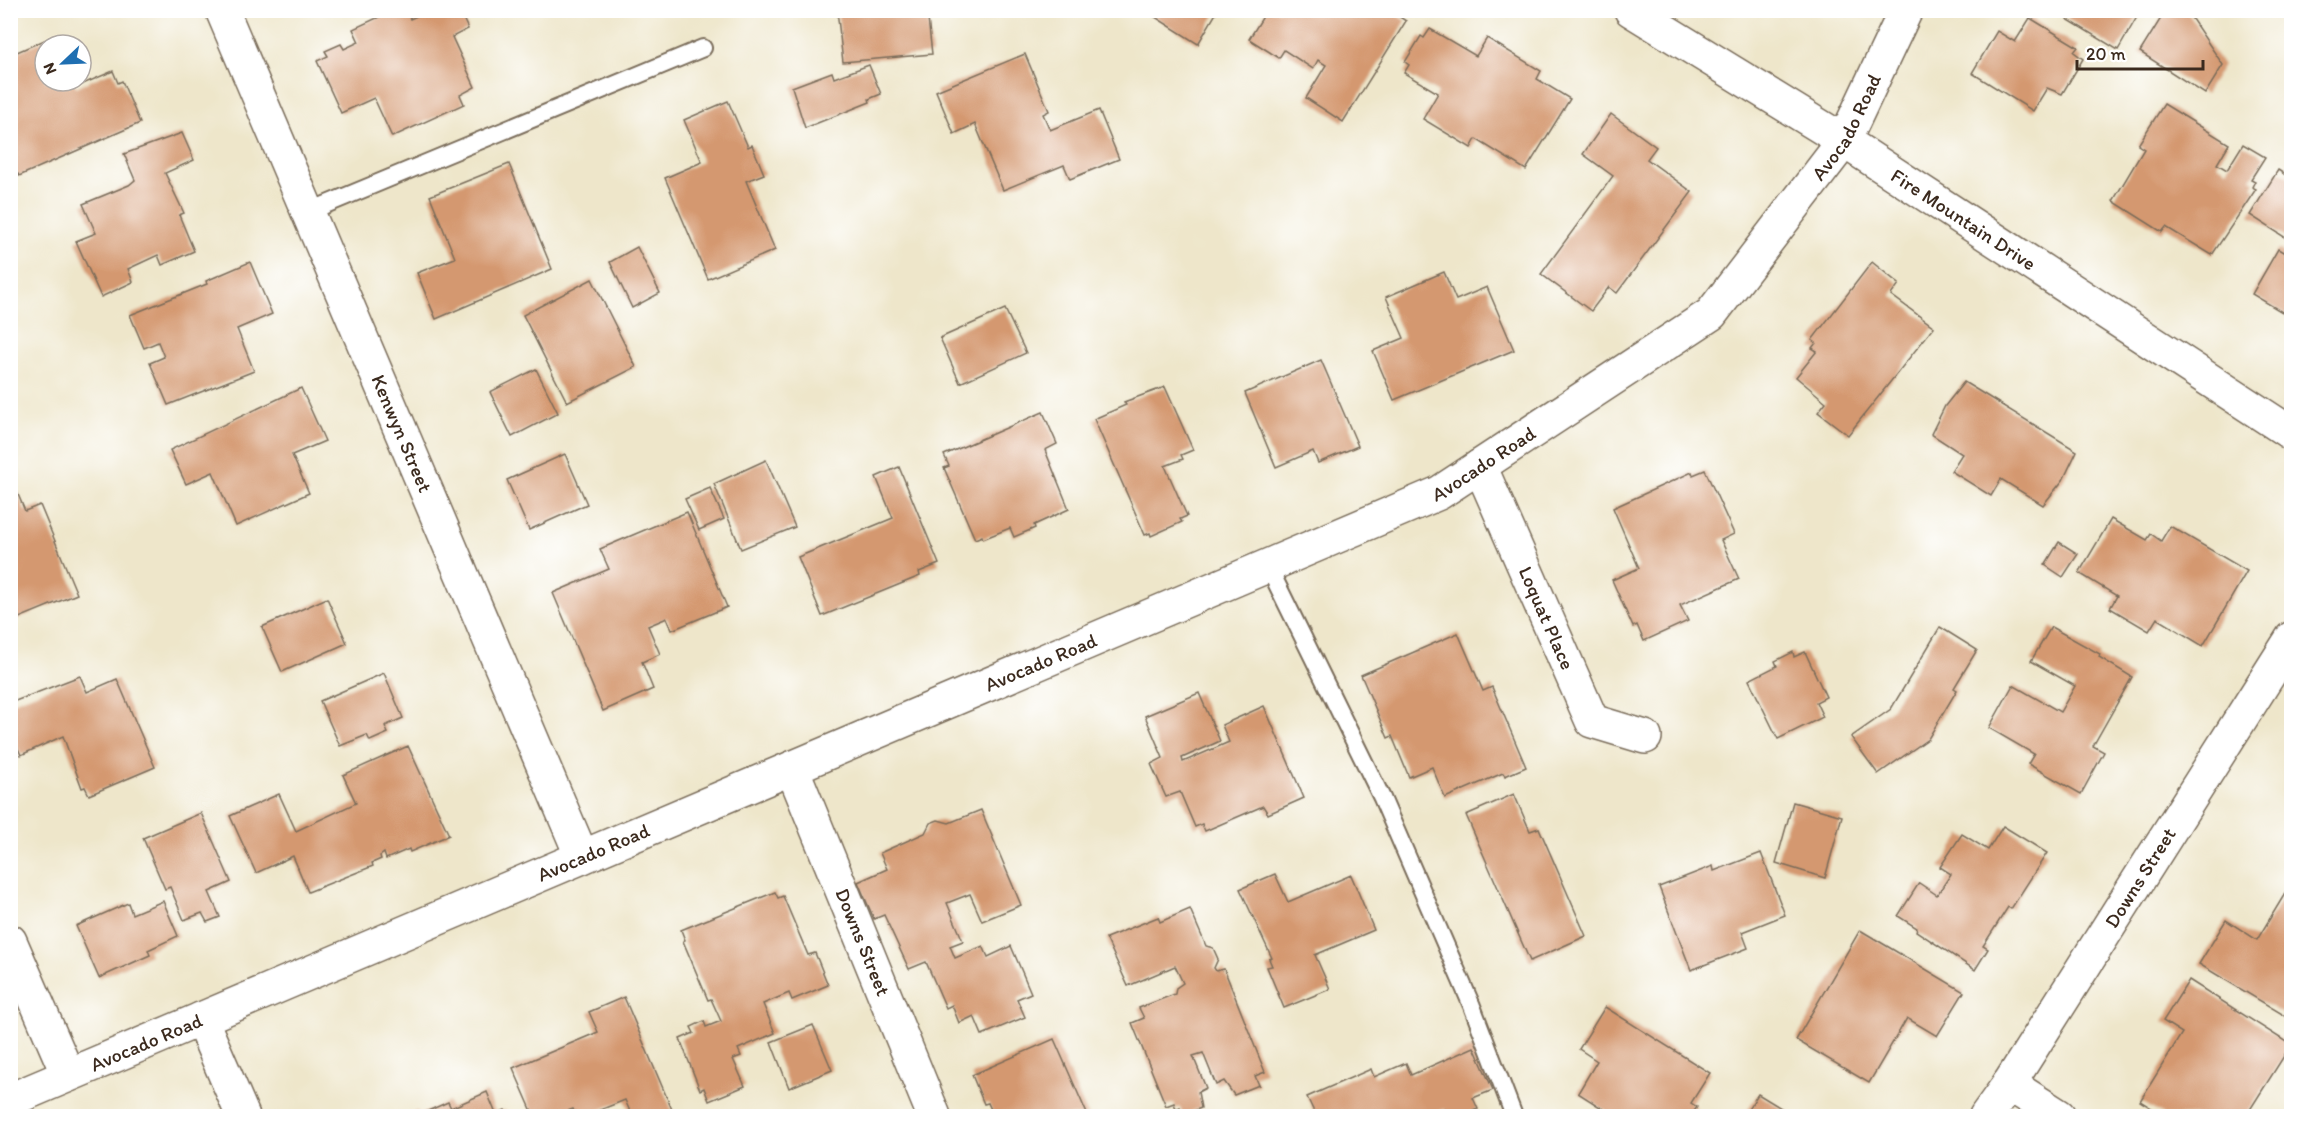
<svg xmlns="http://www.w3.org/2000/svg" width="2302" height="1127" font-family="Itim,sans-serif">
<rect width="100%" height="100%" fill="#fff"/>
<filter id="ink" filterUnits="userSpaceOnUse"><feTurbulence type="fractalNoise" baseFrequency=".0167" numOctaves="2"/><feDisplacementMap in="SourceGraphic" scale="12" xChannelSelector="R" yChannelSelector="G"/><feConvolveMatrix kernelMatrix="1 2 1 2 8 2 1 2 1" color-interpolation-filters="sRGB"/></filter>
<filter id="wash" filterUnits="userSpaceOnUse"><feTurbulence type="fractalNoise" baseFrequency=".008" numOctaves="4" result="noise"/><feDisplacementMap in="SourceGraphic" scale="24" xChannelSelector="R" yChannelSelector="G"/><feGaussianBlur stdDeviation="1.35" result="paint"/><feColorMatrix in="noise" values="0 0 0 0 0 0 0 0 0 0 0 0 0 0 0 0 0 1.4 0 .05"/><feComposite in="paint" operator="in"/></filter>
<g filter="url(#wash)">
<rect width="100%" height="100%" fill="#eee6ca"/>
<g id="blocks">
<g fill="#d4986f">
<path d="M394 10H406L410 19 419 15 417 10H459L468 29 452 37 475 87 460 95 464 104 392 137 374 98 341 113 317 61 328 56 325 51 341 44 344 49 359 42 353 29Z"/>
<path d="M837 10H927L932 54 843 62Z"/>
<path d="M1144 10H1218L1198 44Z"/>
<path d="M1267 10H1389L1406 21 1343 122 1306 98 1326 65 1318 60 1313 69 1284 50 1279 58 1249 39Z"/>
<path d="M2073 10H2141L2118 50 2067 19Z"/>
<path d="M2166 10H2186L2223 65 2205 94 2140 52Z"/>
<path d="M2030 18 2078 47 2074 52 2083 59 2062 94 2047 88 2033 111 1972 73 1997 31 2015 42Z"/>
<path d="M1430 29 1476 56 1487 38 1541 71 1537 79 1570 99 1526 170 1476 139 1471 148 1423 119 1438 93 1404 73 1409 65 1405 62 1421 36 1424 38Z"/>
<path d="M54 36 58 45H45V81H74L76 87 113 71 118 83 122 81 140 123 19 176 18 174 10 177V55Z"/>
<path d="M1025 54 1049 111 1043 114 1050 130 1099 110 1119 159 1070 179 1064 165 1003 190 975 124 954 134 936 91Z"/>
<path d="M869 65 881 94 869 99 870 102 805 128 792 87 832 72 834 78Z"/>
<path d="M728 101 748 147 752 145 764 174 746 181 775 250 708 279 665 178 702 162 684 120Z"/>
<path d="M2164 104 2229 144 2217 164 2227 170 2243 144 2265 157 2251 179 2255 181 2252 187 2256 189 2212 255 2166 227 2162 232 2113 201 2144 149 2138 145Z"/>
<path d="M1611 114 1656 147 1647 159 1692 192 1617 293 1609 287 1591 311 1541 274 1613 176 1583 154Z"/>
<path d="M182 133 194 160 165 173 184 213 179 215 194 251 162 265 158 255 128 269 133 282 101 297 76 241 96 233 83 204 129 185 135 180 124 154Z"/>
<path d="M509 164 552 269 436 319 417 273 455 258 430 196Z"/>
<path d="M2278 170 2292 179V242L2250 215Z"/>
<path d="M637 247 660 293 632 308 610 262Z"/>
<path d="M2278 249 2292 257V318L2252 294Z"/>
<path d="M250 262 272 314 237 329 254 371 168 405 150 363 164 357 158 342 144 348 130 315 207 284 206 281Z"/>
<path d="M1872 262 1899 284 1891 295 1934 327 1848 435 1818 412 1826 402 1796 377 1817 351 1812 348 1816 343 1812 340Z"/>
<path d="M1444 272 1456 300 1487 287 1514 350 1394 400 1373 351 1404 338 1386 297Z"/>
<path d="M592 279 636 367 567 402 523 315Z"/>
<path d="M1005 309 1026 353 960 383 940 338Z"/>
<path d="M1321 360 1358 446 1318 463 1313 451 1276 467 1245 393Z"/>
<path d="M536 369 558 413 512 437 490 392Z"/>
<path d="M1964 382 2077 451 2063 480 2043 505 2001 479 1991 496 1951 471 1962 454 1931 434 1945 406Z"/>
<path d="M1165 387 1193 450 1181 455 1183 459 1165 466 1187 516 1180 519 1182 522 1151 536 1150 533 1145 535 1094 419 1126 405 1124 402Z"/>
<path d="M301 388 325 441 292 455 309 493 236 526 213 472 186 484 170 450Z"/>
<path d="M1043 412 1057 444 1045 450 1069 509 1034 525 1035 528 1014 537 1010 528 983 539 982 536 975 539 944 468 949 466 944 455Z"/>
<path d="M565 454 587 504 529 530 507 480Z"/>
<path d="M766 460 795 527 741 549 714 484Z"/>
<path d="M899 467 939 564 919 572 920 576 822 616 798 557 893 518 876 477Z"/>
<path d="M1705 470 1734 534 1721 540 1739 579 1680 605 1688 621 1644 641 1637 625 1633 627 1612 580 1639 568 1613 508 1692 472 1693 475Z"/>
<path d="M710 488 724 519 699 530 685 499Z"/>
<path d="M17 492 25 511 40 505 77 594 12 621 10 495Z"/>
<path d="M687 512 727 607 672 630 667 618 648 626 660 654 642 662 653 689 603 711 553 593 609 569 600 549Z"/>
<path d="M2111 519 2147 540 2151 534 2161 541 2170 526 2247 571 2203 646 2157 618 2149 631 2110 608 2117 596 2079 573Z"/>
<path d="M2059 542 2078 554 2063 577 2045 565Z"/>
<path d="M327 598 347 643 282 672 262 627Z"/>
<path d="M1940 627 1977 650 1954 688 1957 690 1928 739 1878 774 1851 737 1891 709Z"/>
<path d="M2051 627 2100 654 2099 657 2132 677 2093 746 2104 752 2081 794 2028 764 2034 754 1989 728 2013 685 2060 712 2075 686 2031 661Z"/>
<path d="M1458 633 1483 691 1492 687 1526 767 1505 776 1503 773 1445 798 1432 767 1409 777 1392 736 1388 738 1361 675Z"/>
<path d="M1793 652 1794 657 1805 652 1826 697 1816 702 1823 717 1778 739 1749 680 1777 666 1775 661Z"/>
<path d="M384 673 403 718 385 726 388 733 370 741 367 735 340 746 320 701Z"/>
<path d="M80 676 87 692 117 679 155 767 89 795 85 787 82 788 63 736 21 755 10 731V703Z"/>
<path d="M1199 693 1220 741 1182 758 1183 762 1229 742 1222 725 1264 706 1304 798 1268 814 1263 806 1205 831 1202 824 1195 827 1180 792 1166 797 1151 764 1163 758 1145 716Z"/>
<path d="M408 746 449 835 410 852 409 849 386 859 384 853 380 856 381 859 372 863 373 866 308 892 293 856 256 873 230 816 279 794 296 831 356 803 343 775Z"/>
<path d="M1514 794 1530 831 1539 828 1586 936 1530 961 1466 815Z"/>
<path d="M1793 802 1842 816 1825 878 1776 863Z"/>
<path d="M981 810 1021 905 982 921 970 894 947 903 963 941 950 946 955 958 983 946 988 957 1011 946 1031 993 1017 999 1025 1017 982 1035 974 1016 959 1023 952 1005 946 1008 926 962 909 969 884 915 874 919 858 882 887 869 880 853 925 833 930 823 938 820 949 823Z"/>
<path d="M201 813 231 882 209 892 220 917 207 922 202 913 184 920 170 887 165 889 143 838Z"/>
<path d="M2003 826 2047 853 2011 909 2008 907 1983 946 1988 949 1975 970 1916 931 1917 928 1898 916 1919 883 1937 895 1951 874 1940 867 1962 834 1988 850Z"/>
<path d="M1761 853 1785 915 1742 932 1748 948 1691 970 1659 887 1713 866 1714 871Z"/>
<path d="M1275 874 1288 902 1351 875 1374 930 1315 955 1330 989 1284 1008 1267 967 1272 966 1269 959 1272 958 1240 889Z"/>
<path d="M2292 882V1020L2199 964 2226 920 2257 940Z"/>
<path d="M775 892 778 898 783 896 808 955 815 953 828 985 792 1000 789 993 763 1004 775 1033 738 1049 741 1056 733 1059 745 1086 709 1101 704 1088 700 1090 680 1039 694 1033 691 1027 704 1021 706 1027 721 1021 711 999 708 1000 683 941 685 940 681 930Z"/>
<path d="M163 901 178 936 148 950 150 955 99 978 76 926 128 903 132 914Z"/>
<path d="M1190 909 1206 946 1213 948 1218 959 1214 968 1216 971 1224 969 1265 1072 1255 1076 1259 1085 1234 1095 1224 1081 1216 1085 1203 1053 1193 1056 1206 1088 1198 1092 1201 1108 1183 1115 1180 1107 1176 1109 1174 1103 1166 1106 1132 1023 1144 1018 1139 1008 1175 994 1176 988 1183 983 1175 966 1128 986 1106 938 1158 917 1160 922Z"/>
<path d="M1860 930 1964 992 1937 1036 1907 1018 1869 1083 1796 1040Z"/>
<path d="M2189 980 2291 1045 2246 1116H2164L2140 1101 2182 1033 2163 1021Z"/>
<path d="M624 997 673 1112 662 1116H632L625 1100 585 1116H576L573 1109 555 1116H534L513 1068 598 1032 589 1012Z"/>
<path d="M1605 1007 1710 1073 1691 1103 1697 1107 1691 1116H1614L1578 1093 1597 1061 1579 1049Z"/>
<path d="M813 1025 832 1070 789 1088 771 1042Z"/>
<path d="M1054 1039 1088 1116H994L988 1103 984 1104 972 1075Z"/>
<path d="M1474 1047 1493 1090 1473 1098 1478 1109 1461 1116H1448L1445 1109 1429 1116H1316L1307 1097 1371 1069 1374 1077 1406 1063 1411 1075Z"/>
<path d="M487 1092 496 1114 505 1110 508 1116H403L417 1111 419 1115 448 1102 451 1108Z"/>
<path d="M1758 1094 1794 1116H1744Z"/>
</g>
</g>
</g>
<g filter="url(#ink)">
<use href="#blocks" fill-opacity="0" stroke="#7a6c5a" stroke-width="1.5"/>
<g fill="none" stroke-linecap="round" stroke-linejoin="round">
<g stroke="#7a6c5a" stroke-width="20">
<g id="lane">
<path d="M308 212 703 48"/>
<path d="M1268 566 1382 798 1472 1006 1514 1116"/>
</g>
</g>
<g stroke="#7a6c5a" stroke-width="36">
<g id="street">
<path id="s1" d="M222 10 582 857"/>
<path id="s2" d="M1480 466 1592 721 1645 737"/>
<path id="s3" d="M792 768 934 1116"/>
<path d="M10 941 68 1075"/>
<path d="M2009 1084 2059 1116"/>
<path id="s4" d="M10 1100 201 1019"/>
</g>
</g>
<g stroke="#7a6c5a" stroke-width="36">
<g id="secondary">
<path id="s5" d="M1631 10 1844 141 2292 434"/>
<path id="s6" d="M243 1116 201 1019 1439 493 1711 314 1844 141 1906 10"/>
<path id="s7" d="M1986 1116 2009 1084 2292 638"/>
</g>
</g>
<use href="#lane" stroke="#fff" stroke-width="16"/>
<use href="#street" stroke="#fff" stroke-width="33"/>
<use href="#secondary" stroke="#fff" stroke-width="33"/>
</g>
</g>
<g text-anchor="middle" stroke-width="4.5" stroke-linejoin="round" paint-order="stroke">
<g font-size="20" fill="#3b2a1e" stroke="#fff">
<text dy="7" stroke="none"><textPath href="#s6" startOffset="2008">Avocado Road</textPath></text>
<text dy="7" stroke="none"><textPath href="#s5" startOffset="393">Fire Mountain Drive</textPath></text>
<text dy="7" stroke="none"><textPath href="#s1" startOffset="460">Kenwyn Street</textPath></text>
<text dy="7" stroke="none"><textPath href="#s6" startOffset="1504">Avocado Road</textPath></text>
<text dy="7" stroke="none"><textPath href="#s2" startOffset="166">Loquat Place</textPath></text>
<text dy="7" stroke="none"><textPath href="#s6" startOffset="1018">Avocado Road</textPath></text>
<text dy="7" stroke="none"><textPath href="#s6" startOffset="532">Avocado Road</textPath></text>
<text dy="7" stroke="none"><textPath href="#s7" startOffset="284">Downs Street</textPath></text>
<text dy="7" stroke="none"><textPath href="#s3" startOffset="188">Downs Street</textPath></text>
<text dy="7" stroke="none"><textPath href="#s4" startOffset="148">Avocado Road</textPath></text>
</g>
</g>
<rect width="2302" height="1127" fill="none" stroke="#fff" stroke-width="36"/>
<g transform="translate(63 63) rotate(247)"><circle r="28" fill="#ffffff" stroke="#b1aaa5" stroke-width="1.5"/>
<path d="M0-4.5L10 22L0 15L-10 22Z" fill="#1f6fb2"/>
<text y="-9" font-size="16" font-weight="bold" text-anchor="middle" fill="#3b2a1e">N</text>
</g>
<path d="M2077 60v9h126v-9" fill="none" stroke="#3b2a1e" stroke-width="3"/>
<text x="2086" y="60" font-size="18" fill="#3b2a1e" stroke="#ffffff" stroke-width="4.5" paint-order="stroke">20 m</text>
</svg>
